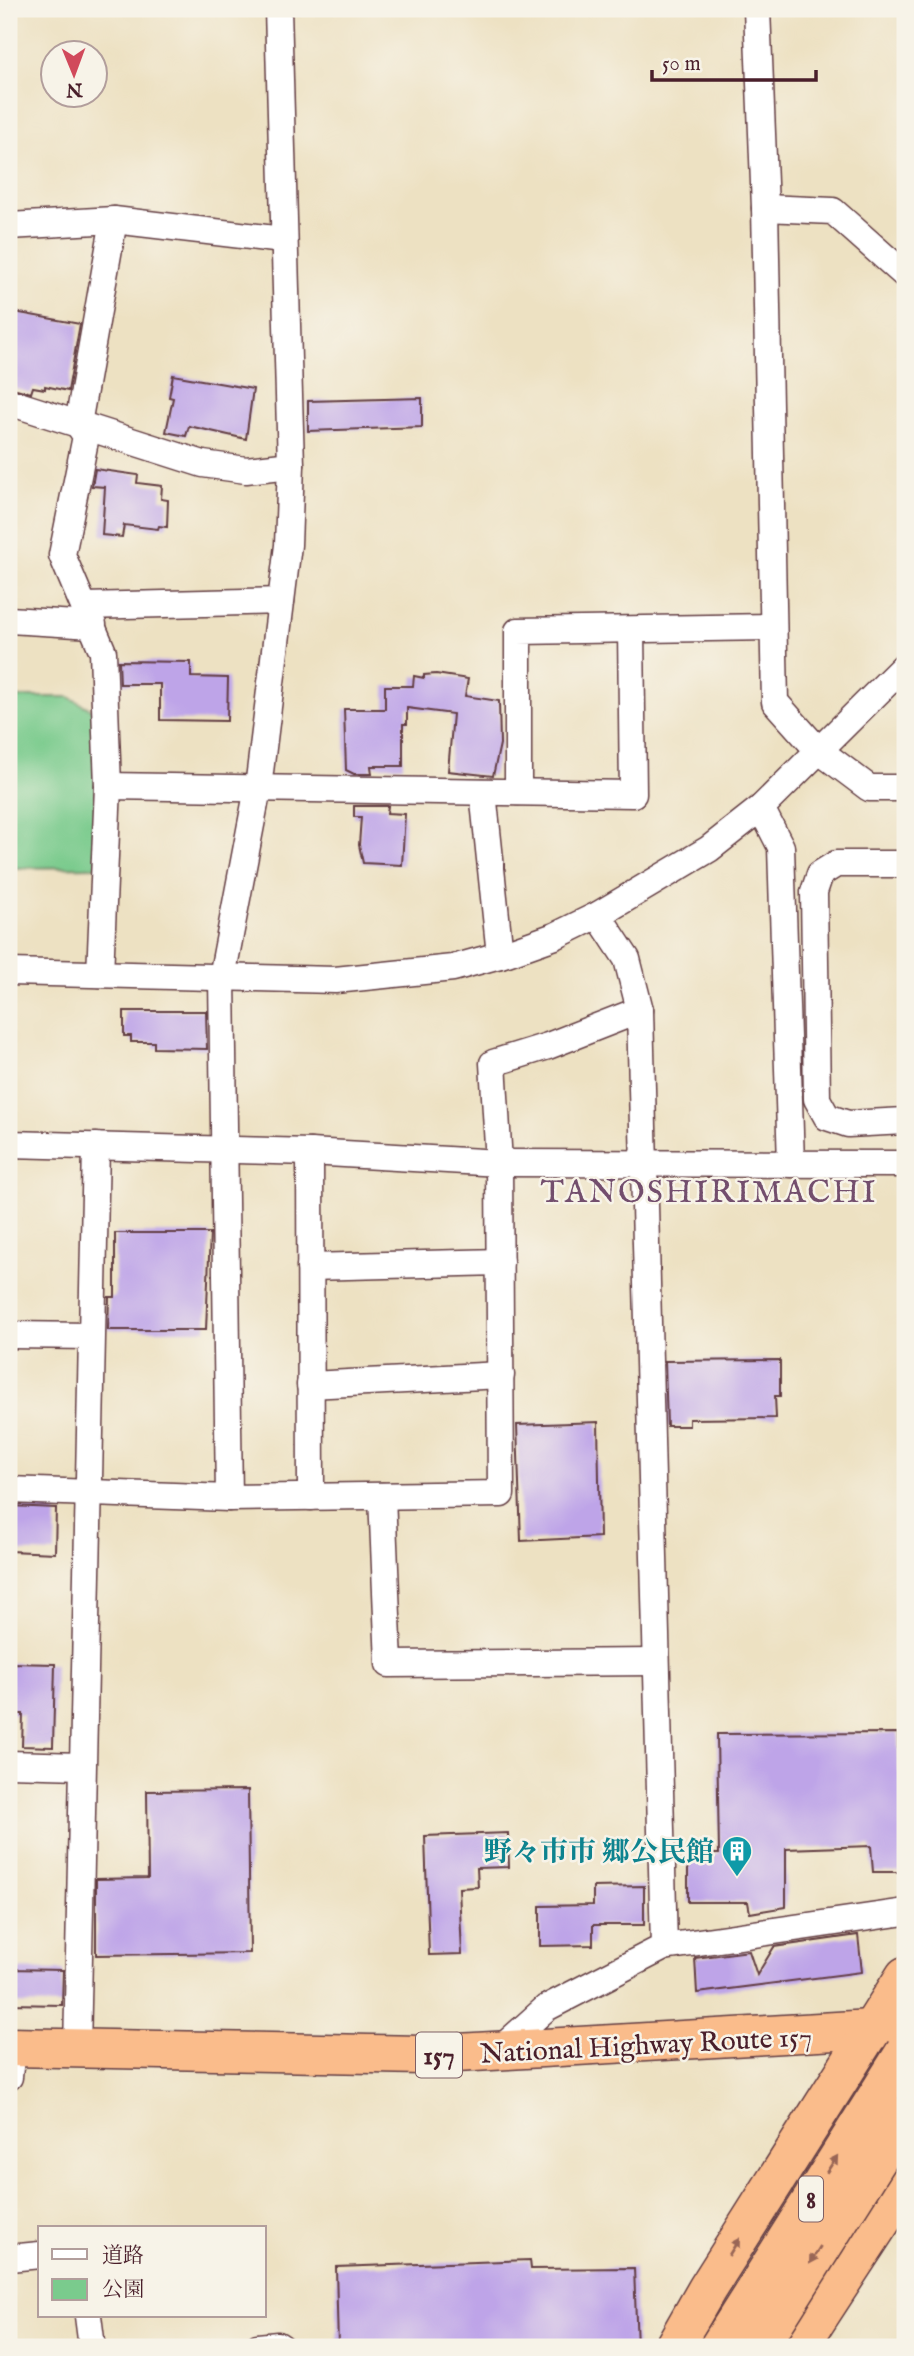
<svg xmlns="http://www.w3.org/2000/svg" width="914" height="2356" font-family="'IM FELL English','Noto Serif JP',serif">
<rect width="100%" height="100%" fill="#f7f3e8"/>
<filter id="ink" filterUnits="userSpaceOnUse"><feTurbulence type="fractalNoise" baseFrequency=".0143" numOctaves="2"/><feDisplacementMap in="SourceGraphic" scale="14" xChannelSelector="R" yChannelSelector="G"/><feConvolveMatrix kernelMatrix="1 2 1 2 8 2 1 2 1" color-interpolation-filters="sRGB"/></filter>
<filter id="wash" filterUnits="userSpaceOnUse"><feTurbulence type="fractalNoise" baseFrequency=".00686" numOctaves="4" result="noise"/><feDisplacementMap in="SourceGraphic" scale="28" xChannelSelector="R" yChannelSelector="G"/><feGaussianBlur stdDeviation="1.57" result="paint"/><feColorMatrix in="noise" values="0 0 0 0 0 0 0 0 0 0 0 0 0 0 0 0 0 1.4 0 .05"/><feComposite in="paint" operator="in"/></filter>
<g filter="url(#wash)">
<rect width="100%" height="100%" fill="#ede1c2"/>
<path fill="#7acb8d" stroke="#62755c" stroke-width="2" d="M9 697H69L96 712V867L9 868Z"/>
<g id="blocks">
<g fill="#bea4e8">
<path d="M9 311 80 324 68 391 45 386V389L33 387 31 393 9 387Z"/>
<path d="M173 375 253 389 246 439 189 426 186 436 166 432 173 398 169 397Z"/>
<path d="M422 398V427L308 431V401Z"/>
<path d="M95 469 138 475 137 483 162 486 161 499 168 500 167 527 159 526 158 529 124 525 122 537 102 535 105 487 92 486Z"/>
<path d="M119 661 191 662V677L228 678 227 721 160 720V684H120Z"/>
<path d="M436 674 468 679 465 696 499 701 500 744 493 776 448 771 453 714 407 708V724H403V766H371L372 774H354L346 770 344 709H385V686H413L414 676 424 678V675Z"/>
<path d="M354 806H388L387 813 405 814 402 865 363 863 359 845 361 817H354Z"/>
<path d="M124 1011H206L207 1049 154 1048V1042H131V1036H124Z"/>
<path d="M115 1233H210L206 1330H108L109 1297H115Z"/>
<path d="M780 1360V1396H775L776 1418 689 1419V1426H667L665 1361Z"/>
<path d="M598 1422 600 1537 521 1541 517 1425Z"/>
<path d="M9 1506 56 1508 55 1553 9 1551Z"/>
<path d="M9 1663 55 1664 53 1747 22 1746 23 1714H9Z"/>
<path d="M898 1733 899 1772 905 1773V1872H873L871 1846 786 1849V1907L750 1913 748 1902H688V1854H719L717 1734Z"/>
<path d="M248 1790 250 1953 96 1955V1879L148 1878 147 1791Z"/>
<path d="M508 1833 509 1867 477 1868 478 1887 459 1888 462 1954 429 1955 425 1836Z"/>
<path d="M644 1886V1925H593V1945L540 1946V1906L593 1905V1887Z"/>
<path d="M858 1935 862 1972 697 1993 695 1958 749 1951 757 1975 774 1947Z"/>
<path d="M9 1969 63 1970 62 2005 9 2004Z"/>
<path d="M530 2260 531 2269 634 2268 637 2347H338L336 2267Z"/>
</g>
</g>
</g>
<g filter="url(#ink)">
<use href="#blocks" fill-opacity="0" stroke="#623c42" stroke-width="2"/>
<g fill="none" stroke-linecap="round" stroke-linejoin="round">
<g stroke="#623c42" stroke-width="29">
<g id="minor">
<path d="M757 9 765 208 775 702 817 749 869 788H905"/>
<path d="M765 208 833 211 905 275"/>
<path d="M9 226 114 220 283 240"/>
<path d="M9 402 203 464 246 470 291 465"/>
<path d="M85 606 281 601"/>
<path d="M9 620 93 625"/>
<path d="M108 786 103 652 62 555 86 436 78 424 114 220"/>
<path d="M483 792 500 955"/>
<path d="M518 792V631L773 627"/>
<path d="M761 808 781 847 791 1164"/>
<path d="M905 864H836L820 874 814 892 817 1099 827 1117 848 1124 905 1121"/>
<path d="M9 972 335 980 453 968 507 953 555 936 598 915 709 849 761 808 905 665"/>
<path d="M100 974 108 786 633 794 631 630"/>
<path d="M9 1144 310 1152 499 1163 905 1164"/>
<path d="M310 1152 311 1497"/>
<path d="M310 1267 500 1262"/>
<path d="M9 1335 91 1336"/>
<path d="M310 1385 501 1375"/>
<path d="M9 1490 229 1498 501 1494 499 1163 493 1063 548 1046 640 1010"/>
<path d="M382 1496 389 1664 656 1662"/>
<path d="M229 1498 222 977 258 788 288 545 291 465 278 9"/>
<path d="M9 1764 81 1766"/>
<path d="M664 1947 905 1912"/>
<path d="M77 2051 96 1146"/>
<path d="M496 2053 546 2008 664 1947 640 1010 627 959 598 915"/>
<path d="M9 2077 12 2047"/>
<path d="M9 2258 40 2255"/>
<path d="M88 2316 92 2347"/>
<path d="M258 2347 278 2345 281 2347"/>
</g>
</g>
<g stroke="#623c42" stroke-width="41">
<g id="highway">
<path d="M9 2047 422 2055 905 2027"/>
<path d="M674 2347 707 2289 905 1976"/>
<path d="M799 2347 905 2185"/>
</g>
</g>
<use href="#minor" stroke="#fff" stroke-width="26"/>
<use href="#highway" stroke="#fabc8b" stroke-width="38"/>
<g stroke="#623c42" stroke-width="41" stroke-linecap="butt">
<g id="highway-bridge">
<path d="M719 2347 905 2052"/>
<path d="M759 2347 905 2116"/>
</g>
</g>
<use href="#highway-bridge" stroke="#fabc8b" stroke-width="38"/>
</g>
<defs><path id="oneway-solid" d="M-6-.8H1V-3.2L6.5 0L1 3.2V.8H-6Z" transform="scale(1.75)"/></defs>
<g fill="#996656">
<use href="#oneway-solid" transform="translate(832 2164) rotate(-57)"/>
<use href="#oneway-solid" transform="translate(734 2247) rotate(-58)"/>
<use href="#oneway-solid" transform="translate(815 2255) rotate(122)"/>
</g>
</g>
<defs>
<g id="building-pin" transform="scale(1.575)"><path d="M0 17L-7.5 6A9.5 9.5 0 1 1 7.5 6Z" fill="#0f9aa8" stroke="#f7f3e8"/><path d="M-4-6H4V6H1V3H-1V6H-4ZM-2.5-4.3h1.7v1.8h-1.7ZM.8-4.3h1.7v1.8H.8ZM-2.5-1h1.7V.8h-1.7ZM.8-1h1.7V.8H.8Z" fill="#fff"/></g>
</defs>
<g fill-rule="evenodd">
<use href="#building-pin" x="737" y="1851"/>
</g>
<g text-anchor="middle" stroke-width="5" stroke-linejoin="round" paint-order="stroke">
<g fill="#f7f3e8" stroke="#7e5f64" stroke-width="2">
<rect x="416" y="2032.5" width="46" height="45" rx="5"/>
<rect x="799" y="2176.5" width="24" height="45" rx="5"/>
</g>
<g font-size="26" font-weight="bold" fill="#4a1f2b">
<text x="439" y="2064">157</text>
<text x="811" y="2208">8</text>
</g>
<g font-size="28" font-weight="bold" fill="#0d838f" stroke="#f7f3e8" text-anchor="end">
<text x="714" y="1861">野々市市 郷公民館</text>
</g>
<g font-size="28" fill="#4a1f2b" stroke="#f7f3e8">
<text transform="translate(646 2044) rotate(-3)" y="10">National Highway Route 157</text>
</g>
<g font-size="32" letter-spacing="2" fill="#734e6d" stroke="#f7f3e8">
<text x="709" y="1202">TANOSHIRIMACHI</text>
</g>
</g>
<rect width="914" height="2356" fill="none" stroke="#f7f3e8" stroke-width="35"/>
<rect x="38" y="2226" width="228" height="91" fill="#f7f3e8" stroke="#b29e9c" stroke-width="2"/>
<rect x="52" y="2249" width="35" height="10" fill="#ffffff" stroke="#b29e9c" stroke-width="2"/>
<text x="102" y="2262" font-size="21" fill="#4a1f2b">道路</text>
<rect x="52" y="2279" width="35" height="21" fill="#7acb8d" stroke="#b29e9c" stroke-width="2"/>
<text x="102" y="2296" font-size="21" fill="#4a1f2b">公園</text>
<g transform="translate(74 74) rotate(179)"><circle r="33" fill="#f7f3e8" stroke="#b29e9c" stroke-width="2"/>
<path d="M0-5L12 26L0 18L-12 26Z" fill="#d1495b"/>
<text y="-10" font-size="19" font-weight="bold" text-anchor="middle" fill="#4a1f2b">N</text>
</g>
<path d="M652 70v10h164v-10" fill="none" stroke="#4a1f2b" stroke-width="3.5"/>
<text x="662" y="70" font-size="21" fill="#4a1f2b" stroke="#f7f3e8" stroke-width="5" paint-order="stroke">50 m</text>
</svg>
